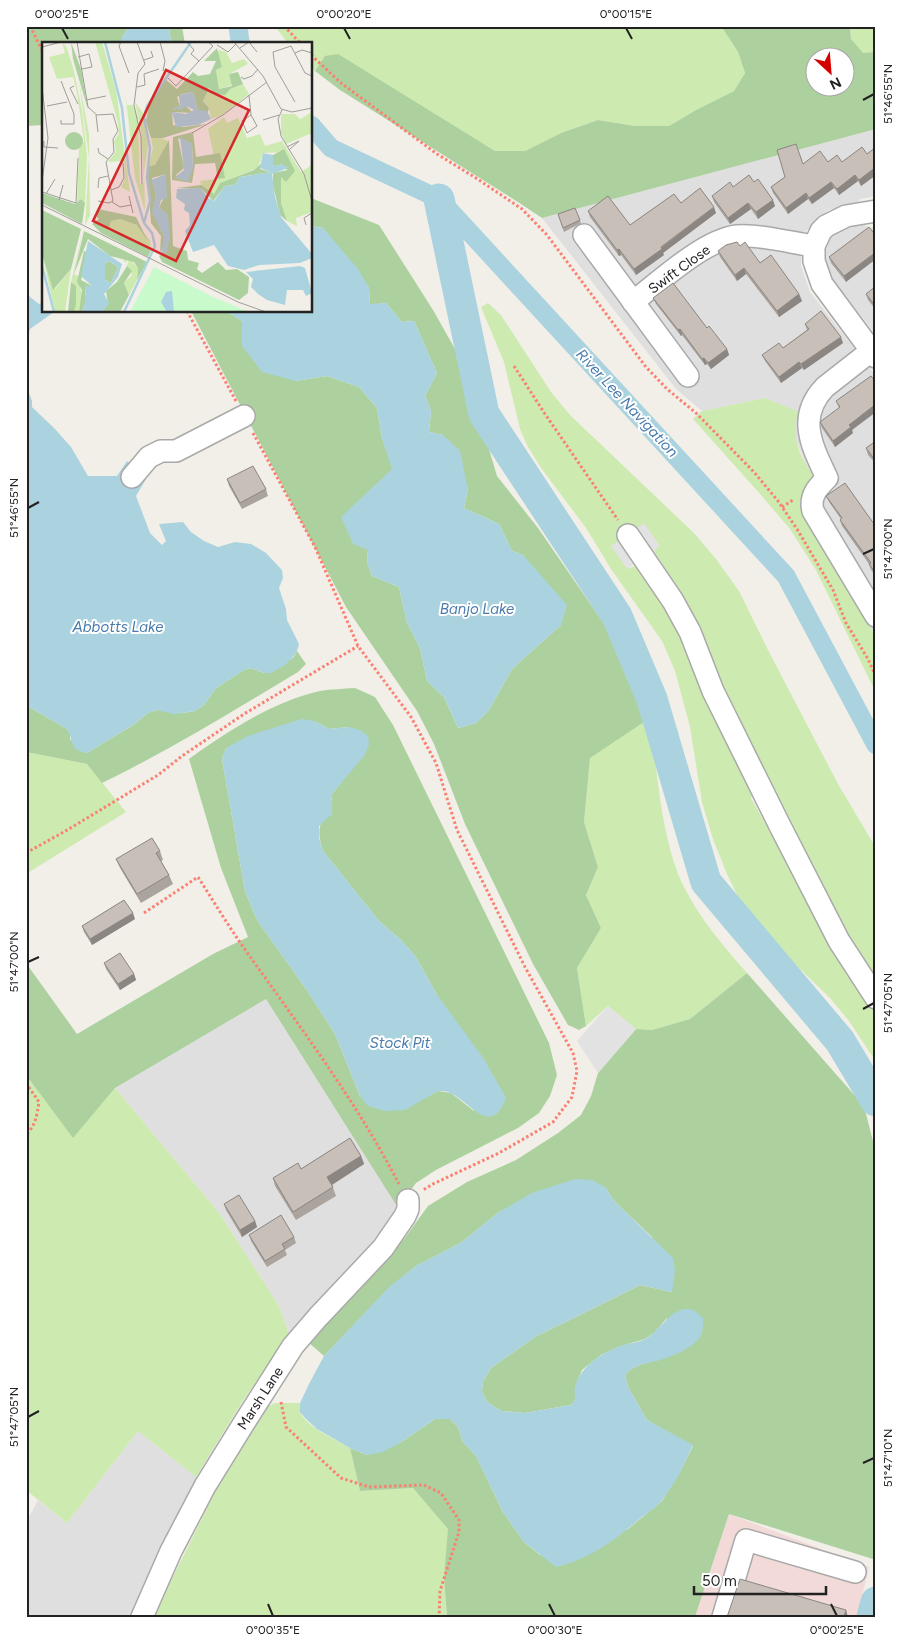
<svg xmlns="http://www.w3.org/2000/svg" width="902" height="1643" font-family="Figtree,sans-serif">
<rect width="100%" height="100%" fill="#f2efe9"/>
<g fill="#e0dfdf">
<path d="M876 129V196L860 199 858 203 828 210 818 219 805 232 802 246 801 266 810 292 876 376V638L851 591 813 530 815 477 806 465 795 437V421L765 398 702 411 676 389 542 218Z"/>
<path d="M863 224 870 228 876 227V335L834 281 826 265 825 251 829 239 840 230Z"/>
<path d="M266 999 398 1208 372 1248 289 1334 279 1306 220 1214 115 1088Z"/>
<path d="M138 1431 196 1477V1487L133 1617H26V1523L38 1500 67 1523Z"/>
</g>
<path fill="#f2dad9" d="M729 1514 869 1567 857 1617H695Z"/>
<g fill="#cdebb0">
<path d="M275 26H726L723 29 738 52 745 73 734 91 696 110 669 126H635L598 120 561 133 525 151H495L425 109 325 56 315 71 311 67V44H288Z"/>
<path d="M850 26H876V52L863 54 851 39Z"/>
<path d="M488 303 501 315 551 392 570 415 694 533 716 559 739 591 768 650 838 784 876 848V991L652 555 655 550 660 546 627 569 635 566 641 567 693 649 689 660 723 734 755 786 751 798 770 832 780 837 801 878 799 889 820 926 876 1011V1062L849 1021 830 998 770 940 756 925 740 901 727 874 713 839 702 802 690 727 675 671 662 641 611 569 586 528 541 468 527 445 520 429 504 362 481 307Z"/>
<path d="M765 398 799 412C789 433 801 461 815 477L803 496 876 638V693L816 570 790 529 761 495 693 419 702 411Z"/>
<path d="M650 718C657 769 661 841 684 887 700 919 724 947 747 973L690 1019 652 1030 636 1029 608 1006 586 1026 577 968 601 928 586 895 598 867 584 822 590 757Z"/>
<path d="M26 752 87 764 126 812 26 874Z"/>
<path d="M26 1075 73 1137 115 1088 220 1214 279 1306 289 1334 244 1399 196 1477 138 1431 67 1523 26 1490Z"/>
<path d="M275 1403H300C300 1406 300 1408 300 1411 304 1426 337 1440 350 1448L360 1491 413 1488 449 1529 444 1577 447 1617H153L226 1470 263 1409Z"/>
</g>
<g fill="#add19e" fill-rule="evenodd">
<path d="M26 26H130L122 37V44H44V125L26 126Z"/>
<path d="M169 26H182L185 44H171Z"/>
<path d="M726 26H850L851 39 863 53 876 52V129L542 218 521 204 340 90 315 71 325 56 338 54 495 151H525L561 133 598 120 635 126H669L696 110 734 91 745 73 738 52 723 29ZM814 58H844V88H814Z"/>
<path d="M311 198 379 225 433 310 464 365 497 476 538 528 618 644 637 676 650 718 590 758 584 822 598 867 586 895 601 928 577 968 586 1026 579 1030 568 1025 533 964 465 824 434 744 417 711 346 607 191 311H226L242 321V346L296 381 327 376 359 387 377 408 382 438 393 469 368 550 367 563 372 576 399 587 407 623 420 648 427 681 444 697 458 728 476 723 489 710 512 669 561 625 523 555 512 551 499 524 464 508 468 489 443 435 429 432 431 411 425 396 437 373 414 321 402 322 386 303 370 305 369 288 323 228 311 226Z"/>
<path d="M297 651 306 664 298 672C233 711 170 750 102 783L87 764 26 752V705L67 729 70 733V739L87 753 133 725 148 713 157 710 182 713 195 711 204 705 216 688 244 670 251 668 264 673 293 658Z"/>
<path d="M355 688 375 697 393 725 549 1043 557 1075 550 1096 539 1113 518 1128 436 1170 416 1183 398 1208 266 999 115 1088 73 1138 26 1075V963L77 1034 213 954 248 937 221 868 189 759C226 732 274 701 320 691 331 689 343 689 355 688ZM314 721 329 729 349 727 344 779 331 795 332 802C321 822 315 827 323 851L379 921 401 940 416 957 437 995 474 1111 451 1093 438 1091 423 1099 360 1096 335 1034 306 989 257 920 245 891 222 759 226 748Z"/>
<path d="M747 973 864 1106 876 1153V1560L729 1514 695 1617H447L444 1577 448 1529 413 1488 360 1491 350 1448 367 1455 400 1443 435 1419H450L458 1427 463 1442 476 1456 503 1512 524 1542 540 1555 628 1529 662 1501 681 1470 693 1446 647 1420 628 1387 625 1375C633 1365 646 1363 658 1360L667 1318 655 1332 645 1339 618 1347 601 1355 582 1370 575 1388V1400L571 1405 525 1413 501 1411 487 1402 482 1392 483 1381 491 1368 535 1337 640 1285 672 1292 652 1237 614 1201 605 1187 499 1212 462 1242 416 1266 389 1288 324 1356 308 1342 404 1239 428 1206 467 1182 516 1160 558 1133 581 1115 591 1096 598 1073 636 1029 652 1030 690 1019Z"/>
</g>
<g fill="#e2e2e2">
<path d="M644 523 660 546 627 569 611 546Z"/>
<path d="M608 1006 636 1029 598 1073 577 1041Z"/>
</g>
<g fill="#aad3df">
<path d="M130 26H169L171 44H122V37Z"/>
<path d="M311 226 323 228 358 269 369 288 370 304 386 303 402 322 414 321 437 373 425 396 431 411 429 432 443 435 460 451 468 489 464 508 499 524 512 551 523 555 567 605 561 625 512 669 489 710 476 723 458 728 444 697 427 681 420 648 407 623 399 587 372 576 367 563 368 550 353 544 341 517 392 469 382 438 377 408 359 387 327 376 296 381 262 372 242 346V321L226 311H311Z"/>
<path d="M26 290 30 297 39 304 44 302V311L54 312 30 329 26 345Z"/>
<path d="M26 384 32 401V407L55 429 71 447 88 476H117L127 461 146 479 136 496 150 533 162 545 166 541 159 524 183 522 191 532 204 541 218 547 235 542 251 544 266 553 282 570 283 578 279 588 286 609 287 620 299 644 297 651 293 657 285 665 271 673H264L251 668 244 670 216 688 204 705 195 711 174 714 157 710 148 713 133 725 87 753C69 751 74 740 67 729L26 705Z"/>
<path d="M302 719 314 721 329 729 349 727 360 730 368 736 369 745 364 756 331 795 332 802V814L319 826V838L323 851 379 921 401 940 416 957 437 995 484 1059 506 1098C491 1139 469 1100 450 1093 447 1091 442 1091 438 1091L405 1110 385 1111 368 1106 360 1096 335 1034 306 989 257 920 245 891 222 759 226 748 248 736Z"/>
<path d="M575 1179 592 1180 605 1187 614 1201 673 1258 675 1271 672 1292 640 1285 535 1337 491 1368 483 1381 482 1392 487 1402 501 1411 525 1413 571 1405 575 1400C575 1396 574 1391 575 1388 579 1368 600 1354 618 1347 627 1343 639 1343 647 1338 660 1330 671 1309 687 1309 694 1308 698 1314 703 1318 703 1325 703 1332 700 1337 692 1349 669 1358 656 1361 644 1364 633 1365 625 1375L628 1387 647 1420 693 1445C684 1464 676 1483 663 1499 658 1506 649 1512 642 1517 616 1539 591 1559 556 1567L524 1542 503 1512 476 1456 463 1442 458 1427 450 1419H435L400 1443 383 1452 367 1455 350 1448 317 1429 306 1419 300 1412V1403L310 1382 324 1356 389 1287 416 1266 462 1242 499 1212 532 1193Z"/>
</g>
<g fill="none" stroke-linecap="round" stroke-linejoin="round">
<g stroke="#aad3df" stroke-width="19">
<path d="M238 26 240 42 241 44"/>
<path d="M311 125 331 148 439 199 786 576 876 745"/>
</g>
<g stroke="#aad3df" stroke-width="31">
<path d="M439 199 484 414 617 616 652 699 706 882 840 1041 876 1101"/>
<path d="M872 1617 876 1602"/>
</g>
<g stroke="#a9a9a9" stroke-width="24">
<g id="minor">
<path d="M876 211 846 216 826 226 821 231 814 246V261L822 284 876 357"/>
<path d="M584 235 688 376"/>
<path d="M633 302C660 281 704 240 737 236 758 234 793 243 814 246"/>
<path d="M871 351 825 387C796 417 812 446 827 478 818 487 809 496 813 511L876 616"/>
<path d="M132 477 149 457 161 451H176L244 416"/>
<path d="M628 535 673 601 690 632 713 691 779 824 839 941 876 998"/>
<path d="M142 1617 171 1551 205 1486 244 1423 293 1346 318 1317 383 1248 405 1216 408 1209V1200"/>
<path d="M723 1617 746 1540 855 1572"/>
</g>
</g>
<g stroke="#fa8072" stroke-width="3" stroke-dasharray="2.5 2.5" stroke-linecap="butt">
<path d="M30 26 44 54"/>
<path d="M284 26 301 44"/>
<path d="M311 55 341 83 437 154 476 178 522 209 547 235 646 367 667 389 696 413 754 472 778 501 797 529 833 590 846 623 868 659 876 677"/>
<path d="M187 311 236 401"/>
<path d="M514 366 545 414 618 520"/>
<path d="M253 433 315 547 358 646 411 717 436 763 457 830 525 967 573 1053 577 1071 572 1097 553 1122 499 1153 433 1184 423 1190"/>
<path d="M782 507 793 500"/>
<path d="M26 853 69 829 158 775 182 756 244 714 358 646"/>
<path d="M144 913 198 877C214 902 229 927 246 951 300 1027 356 1101 399 1184"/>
<path d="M26 1083 39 1102C37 1114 36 1126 26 1134"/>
<path d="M281 1402 286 1427 341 1478 369 1487 424 1485 441 1493 459 1520V1532L440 1591 439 1617"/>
</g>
<use href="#minor" stroke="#fff" stroke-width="21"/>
</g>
<g fill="#aba49e">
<path d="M876 147V175L861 186 858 181 839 195 834 188 812 204 808 199 788 214 773 193 771 187 803 164 828 162H842L867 154Z"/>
<path d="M754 182 775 206 758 219 751 209 730 224 714 202 712 196 733 187Z"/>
<path d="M681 203 716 213 663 253 664 255 636 275 621 255 619 256 590 217 588 211 630 225Z"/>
<path d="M575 208 581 223 564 232 558 214Z"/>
<path d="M869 227 846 282 831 263 829 257Z"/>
<path d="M740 246 799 294 802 301 779 317 746 274 737 281 720 257 718 251Z"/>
<path d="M876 286V310L868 300 866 294Z"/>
<path d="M653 298 707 328 727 349 729 355 711 369 707 364 705 365 682 335 681 336 656 304Z"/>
<path d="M805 324 843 343 804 370 802 368 781 383 765 361 762 355 783 348 807 330Z"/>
<path d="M871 376 852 430 853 433 835 447 822 428 820 422 839 408 836 401Z"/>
<path d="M876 441V464L868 455 866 448Z"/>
<path d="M227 479 266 489 268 496 242 509 229 486Z"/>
<path d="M826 496 876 528V576L871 570 869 564 842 526 840 520 841 519 829 502Z"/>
<path d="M160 851 163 860 161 861 169 875 173 884 141 903 120 868 116 859Z"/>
<path d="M135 919 92 945 84 932 82 926Z"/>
<path d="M104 963 134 974 136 980 120 990 106 969Z"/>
<path d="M361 1156 364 1164 332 1185 336 1196 296 1220 275 1186 273 1178 301 1169Z"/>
<path d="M224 1204 255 1221 257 1227 242 1237 226 1210Z"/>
<path d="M249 1235 294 1237 296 1243 285 1250 287 1255 267 1267 251 1241Z"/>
</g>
<g fill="#8b8681">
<path d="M876 167V175L861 186 859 180Z"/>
<path d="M855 175 858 181 839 195 837 189Z"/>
<path d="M831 182 834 188 812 204 809 198Z"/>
<path d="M806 193 808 199 788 214 786 208Z"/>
<path d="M773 200 775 206 758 219 756 212Z"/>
<path d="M748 203 751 209 730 224 728 218Z"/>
<path d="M714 207 716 213 663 253 664 255 636 275 634 269Z"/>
<path d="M619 249 621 255 619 256 617 250Z"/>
<path d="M876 252V259L846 282 844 276Z"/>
<path d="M744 268 746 274 737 281 735 275Z"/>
<path d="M799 294 802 301 779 317 777 311Z"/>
<path d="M680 329 682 335 681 336 678 330Z"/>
<path d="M841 337 843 343 804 370 801 364Z"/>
<path d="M727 349 729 355 711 369 708 363Z"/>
<path d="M704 358 707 364 705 365 702 359Z"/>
<path d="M799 362 802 368 781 383 779 377Z"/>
<path d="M876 404V412L852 430 853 433 835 447 833 441 849 425Z"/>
<path d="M133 913 135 919 92 945 90 939Z"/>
<path d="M134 974 136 980 120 990 118 984Z"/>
<path d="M361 1156 364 1164 330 1186 327 1177Z"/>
<path d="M255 1221 257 1227 242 1237 240 1230Z"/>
<path d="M846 1610 848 1617H844Z"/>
</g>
<g fill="#c7bfb8" stroke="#8b8681">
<path d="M796 144 803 164 820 151 828 162 837 155 842 162 862 147 867 154 876 147V167L859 180 855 175 837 189 831 182 809 198 806 193 786 208 771 187 785 177 777 150Z"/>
<path d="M749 175 754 182 758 179 773 200 756 212 748 203 728 218 712 196 730 182 733 187Z"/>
<path d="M700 188 714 207 661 247 662 249 634 269 619 249 617 250 588 211 608 196 630 225 674 194 681 203Z"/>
<path d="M575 208 580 220 563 228 558 214Z"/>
<path d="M869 227 876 236V252L844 276 829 257Z"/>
<path d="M737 242 740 246 745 242 760 263 771 255 799 294 777 311 744 268 735 275 718 251 726 245Z"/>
<path d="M673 283 707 328 709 326 727 349 708 363 704 358 702 359 680 329 678 330 653 298Z"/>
<path d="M876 286V307L866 294Z"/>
<path d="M821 311 841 337 801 364 799 362 779 377 762 355 779 343 783 348 809 329 805 324Z"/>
<path d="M871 376 876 382V404L849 425 851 427 833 441 820 422 840 407 836 401Z"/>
<path d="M876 441V461L866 448Z"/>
<path d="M253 466 266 489 240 503 227 479Z"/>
<path d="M845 483 874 524 873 525 876 529V573L869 564 871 563 840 520 842 518 826 496Z"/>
<path d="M152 838 160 851 156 853 169 875 137 894 116 859Z"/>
<path d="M124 900 133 913 90 939 82 926Z"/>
<path d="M120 953 134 974 118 984 104 963Z"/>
<path d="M350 1138 361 1156 327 1177 333 1187 293 1212 273 1178 298 1163 301 1169Z"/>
<path d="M239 1195 255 1221 240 1230 224 1204Z"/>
<path d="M281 1215 294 1237 282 1244 285 1249 265 1261 249 1235Z"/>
<path d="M740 1579 846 1610 844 1617H727Z"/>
</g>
<path fill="none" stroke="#222" stroke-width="2" d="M62 28 68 39M344 28 350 39M626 28 632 39M863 100 874 94M28 508 39 502M863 554 874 549M28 962 39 957M863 1009 874 1003M28 1417 39 1411M863 1463 874 1458M268 1604 273 1616M549 1604 555 1616M831 1604 837 1616"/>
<g text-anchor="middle" stroke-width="4" stroke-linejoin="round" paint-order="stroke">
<g font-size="14" fill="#222" stroke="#fff">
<text transform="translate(679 269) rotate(-36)" y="5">Swift Close</text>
<text transform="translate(260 1398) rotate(-57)" y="5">Marsh Lane</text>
</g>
<g font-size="15" font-style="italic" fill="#4a7aab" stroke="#fff">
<text transform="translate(627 403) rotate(47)" y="5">River Lee Navigation</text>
<text x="477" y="614">Banjo Lake</text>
<text x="118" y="632">Abbotts Lake</text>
<text x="400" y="1048">Stock Pit</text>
</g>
</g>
<g transform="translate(42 42)">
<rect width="270" height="270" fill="#f2efe9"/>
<path d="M53 0H60L74 48 88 150 79 145 83 136 82 119 66 120 74 109 72 99 77 91 76 81ZM20 1 24 4 31 25 40 68 45 114 43 161 39 157 35 161 37 106 42 99 35 51 31 35 15 37 7 15 23 11ZM177 8 184 10 190 21 202 17 206 22 187 32 190 43 177 47 174 28 180 25 175 14ZM37 39 47 92 48 173 43 184 47 116ZM201 42 207 52 179 74 169 77 167 66 161 58 167 46 174 52ZM83 49 85 63H91L96 75 98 142 102 141 99 90 93 60 101 71 106 103 102 130 103 169 93 136ZM270 70V91L244 102 239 91V72H253L258 77ZM182 75 185 81 196 76 205 96 218 92 223 104 240 99 259 130 270 123V170L254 176 255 184 245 179 239 161V133L244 140V110L221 111 216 126 178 141 172 152 160 145 158 139 182 136 177 111 172 114 166 87ZM116 95 126 99 124 104 113 123 106 124 111 107 109 96ZM78 177 95 183 108 198 109 208 92 197 80 196 66 188 68 179ZM41 188 32 232 36 234 40 254 37 270H32L33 244 29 240ZM0 211 13 247 29 227 23 270H13ZM81 216 88 217 96 226 95 238 87 253 82 241 90 233 85 224 87 217 83 221Z" fill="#cdebb0"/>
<path d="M29 0 39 27 46 68 31 17ZM175 6 180 25 174 28 177 47 190 44 187 32 196 30 201 42 188 47 183 53 174 52 167 46 161 59 167 66 166 70 156 69 151 50 140 52 135 55 138 65 131 68 144 64 151 71 130 70 131 83 142 85 165 82 121 96H109L104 79 107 64 123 37 135 47 151 30 156 34 168 32 174 19H162ZM23 99a9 9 0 1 1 18 0a9 9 0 1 1-18 0ZM151 90 154 115 178 111 183 136 176 137 173 121 153 122 150 141 130 138 131 95ZM136 96 150 102 151 123 136 137 134 133 142 126ZM127 98 131 204 145 209 146 218 157 221 155 227 160 231 176 220 184 228 195 227 207 235 206 251 197 258 120 220 117 214 124 210 127 198 123 171 117 165 124 152V132L110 136 114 152 111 171 122 194V204L118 210 119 194 109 181 105 128 106 124 113 123ZM242 107 253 129 244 140 239 135V161L245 179 238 173 231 143V131L246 128 239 122 235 125 230 123 231 113ZM220 121 218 127 229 130 198 135 193 143 183 144 171 159 160 147 135 146 159 143 172 152 178 141 212 128ZM0 151 33 162 39 157 43 161 40 182 0 161ZM56 167 94 175 106 199 95 183 78 177 69 179 66 188 104 203 109 208 106 215 59 191 50 182 57 177 54 174ZM0 168 39 187 29 227 11 248 0 211ZM42 189 105 220 95 238 96 226 92 220 68 214 46 197 32 232ZM42 209 46 210 39 238 50 244H43L44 258 40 270H37L40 248 35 240ZM67 219 76 225 69 241 63 238V221ZM85 224 90 229 82 241 87 253 78 270H60L66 262 64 249 75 240ZM29 240 34 244V262L32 270H26Z" fill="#add19e" fill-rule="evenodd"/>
<path d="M112 225 171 255 207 270H88Z" fill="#c8facc"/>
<path d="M151 50 156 68 165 69 169 77 156 83 134 85 130 70 144 72 152 68 144 64 139 68 129 66 138 65 137 53ZM138 95 150 102 151 126 146 140 133 135 142 128ZM221 111 231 113V124L240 122 246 126 230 132 233 155 239 175 270 212V216L258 221 217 223 202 228 186 224 172 203 151 210 143 189 148 183 147 171 142 168 143 162 134 156 135 147 159 146 166 156 172 159 183 144 193 143 198 135 229 130 218 126ZM124 132 125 156 119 158 117 165 126 173 128 197 124 210 119 213 122 194 110 171 114 152 109 138ZM46 199 80 222 76 235 62 252 67 261 60 270H40L44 258 43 244H50L39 234ZM67 219 76 225 69 241 63 238V221ZM258 224 263 226 270 251 264 254 261 248H245L243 263 225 258 216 252 209 245 211 237 204 230ZM130 249 132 270H125L119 260 124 250Z" fill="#aad3df" fill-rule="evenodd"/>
<path fill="none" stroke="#aad3df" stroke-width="2.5" d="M63 0 80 66 87 131 102 181 110 191 113 204 82 270M102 181 108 159 105 135 108 106 102 75 105 64 149 0M0 224 12 270"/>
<path fill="none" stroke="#9f9d99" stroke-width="1" d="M35 0 46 65 55 73 71 72 76 89 71 97 72 110 64 120 71 159 67 161 56 159M79 0 77 4 87 31M95 0 103 22 96 31 92 63 99 95 100 142M118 0 123 19 121 29M145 0 152 8 149 12 157 19 171 4 166 0M192 0 221 34 239 67 250 70 270 66M175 3 186 10 194 2M0 5 19 0M198 6 207 0 215 10M253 11 260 8 270 11M36 15 47 12 50 25 40 27M102 18 111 15 109 9M199 35 202 37 210 34 216 27M126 36 134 44 157 19M19 39 32 72V82H19V78M32 44 28 46 36 62M0 45 6 96 0 139M95 45 103 43 102 32 117 27M207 53 209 73 200 79 205 91 215 84 209 73M44 58 64 54M253 60 233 25 231 10 249 4 263 31 270 34M5 64 25 60M240 68 236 77 239 94 262 132 270 159M54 73 56 90M221 78 237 73M150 91 181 73 225 40M2 99V105L16 106M245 105 257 99 247 108M56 106 57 111 66 117M56 146 57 136 66 134M69 148 77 145 82 136 81 121M0 150 34 161 36 116M4 152 13 137M87 154 91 171M17 158 21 143M70 160 78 165 89 163M0 163 196 260 224 270M264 183 262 176 270 171"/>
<path fill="#d62828" fill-opacity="0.15" stroke="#d62828" stroke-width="2.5" d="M124 28 207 68 134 219 51 179Z"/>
<rect width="270" height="270" fill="none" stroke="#222" stroke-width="2.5"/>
</g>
<rect width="902" height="1643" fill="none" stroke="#ffffff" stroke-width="55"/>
<g transform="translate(830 72) rotate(154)"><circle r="24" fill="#ffffff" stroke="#a7a7a7"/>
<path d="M0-4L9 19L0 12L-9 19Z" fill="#d40000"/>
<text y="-8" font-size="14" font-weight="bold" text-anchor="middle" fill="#222222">N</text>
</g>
<path d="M694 1586v8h132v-8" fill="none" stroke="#222222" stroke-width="2.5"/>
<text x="702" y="1586" font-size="15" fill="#222222" stroke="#ffffff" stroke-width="4" paint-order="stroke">50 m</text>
<rect x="28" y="28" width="846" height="1588" fill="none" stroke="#222" stroke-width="2"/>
<g font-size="12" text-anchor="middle" fill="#222">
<text x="62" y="18">0°00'25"E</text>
<text x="344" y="18">0°00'20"E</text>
<text x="626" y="18">0°00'15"E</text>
<text transform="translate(888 94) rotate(-90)" y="4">51°46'55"N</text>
<text transform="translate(14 508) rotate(-90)" y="4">51°46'55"N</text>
<text transform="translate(888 549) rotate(-90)" y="4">51°47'00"N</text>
<text transform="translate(14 962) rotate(-90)" y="4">51°47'00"N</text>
<text transform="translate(888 1003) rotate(-90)" y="4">51°47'05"N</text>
<text transform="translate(14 1417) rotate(-90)" y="4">51°47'05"N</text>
<text transform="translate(888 1458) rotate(-90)" y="4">51°47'10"N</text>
<text x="273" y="1634">0°00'35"E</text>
<text x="555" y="1634">0°00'30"E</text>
<text x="837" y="1634">0°00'25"E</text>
</g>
</svg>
